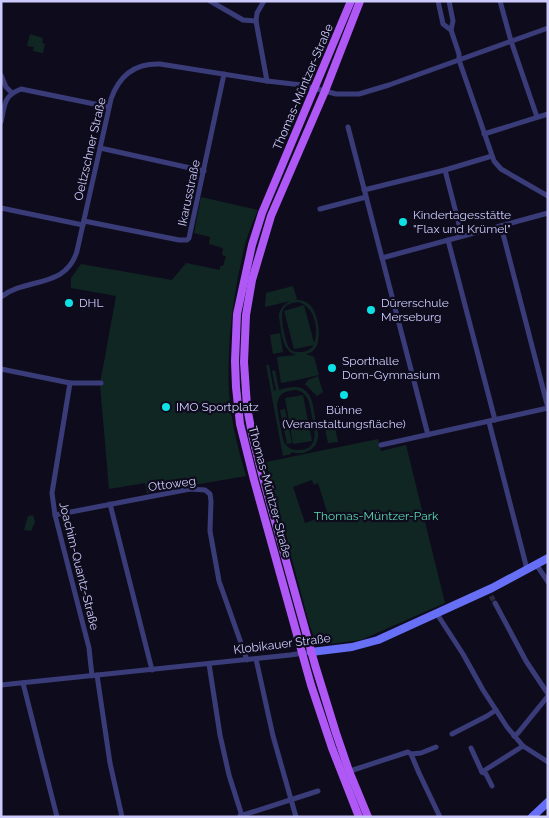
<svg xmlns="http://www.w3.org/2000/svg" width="549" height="818" font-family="Raleway,sans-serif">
<rect width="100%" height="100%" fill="#0e0c1c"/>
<g fill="#102623" fill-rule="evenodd">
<path d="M30 34 43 38 42 43 45 44 43 53 33 51 34 47 27 46Z"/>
<path d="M201 197 258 210C254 219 250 229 247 238 243 249 242 261 239 272 231 312 227 353 229 393 231 421 238 449 246 476L147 493 145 483 109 489 100 384 116 296 71 288V278L81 264 172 280 186 263 220 270V266H223L226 256 222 255 223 248 209 244 210 237 194 233Z"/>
<path d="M293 286 297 299 296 300C301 300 306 301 310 305 318 313 322 338 316 347 314 351 310 353 306 354L314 357 319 375 302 379 281 383 277 357 296 355C281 350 282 332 279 318 279 309 283 305 290 301L265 307 266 293ZM297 302C314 304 320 330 314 343L304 305 284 311 294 349 314 345C311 349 307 352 301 352 296 352 293 352 290 349 285 343 280 316 283 310 286 304 292 303 297 302Z"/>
<path d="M280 333 283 352 273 354 270 335Z"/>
<path d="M266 365H269L274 391 276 390 272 371 275 370 279 390C287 388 296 385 303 389 313 395 313 407 315 417 316 423 318 430 318 437 317 450 303 456 291 452V454L283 456ZM294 390C298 390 301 391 304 394 310 399 310 409 312 416 315 430 320 451 297 450 291 450 287 447 284 442 282 436 277 410 277 404 278 401 278 398 280 396 283 392 288 391 294 390Z"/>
<path d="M318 376 323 392 317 396 305 384 308 380Z"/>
<path d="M303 395 312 441 293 444 285 398Z"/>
<path d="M285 409 292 443 287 444 280 410Z"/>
<path d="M334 422 338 442 328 443 324 424Z"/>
<path d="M378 439 381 451 406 445 445 603 361 640 323 645C312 642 315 635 310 627L266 462ZM312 480 314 485 318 483 328 515 305 523 293 487Z"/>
<path d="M33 515 35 522 31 531 24 530 28 516Z"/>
</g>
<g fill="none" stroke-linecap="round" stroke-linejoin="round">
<path stroke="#2b293e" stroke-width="5" stroke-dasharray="5 2.5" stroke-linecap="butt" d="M491 596 495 603"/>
<g stroke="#3a3c79" stroke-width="5">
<path d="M210 1 243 20 256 21"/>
<path d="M264 1 257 13 256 21 267 81"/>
<path d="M438 1 443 24 451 30"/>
<path d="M449 1 453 21 451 30 459 54V60L494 161 501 169 548 196"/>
<path d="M500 1 511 41 537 117"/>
<path d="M1 75 6 87 12 93"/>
<path d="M1 122C5 105 3 96 21 89L109 107"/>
<path d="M348 127 428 435"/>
<path d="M484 134 548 114"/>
<path d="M100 148 204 171"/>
<path d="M445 170 462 236"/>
<path d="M364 190 445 170 492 156"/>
<path d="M1 208 83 225"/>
<path d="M320 209 366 197"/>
<path d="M84 221 179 240H187L189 238 224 74"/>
<path d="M448 240 495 420"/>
<path d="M382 258 548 213"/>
<path d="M1 297C26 277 66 289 77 251L111 99C119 76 135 63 160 64L267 81 302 85 336 94H359L389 85 548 28"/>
<path d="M1 369 70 383 52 493 55 515 89 648 92 676"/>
<path d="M70 383H101"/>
<path d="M489 422 527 569"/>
<path d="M381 445 548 408 501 226"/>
<path d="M110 504 152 670"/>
<path d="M55 515 190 489 205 490 210 494 211 501 210 531 219 581 247 660"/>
<path d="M536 564 548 582"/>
<path d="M495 603 526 661 548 694"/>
<path d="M437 614 463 654 483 690 507 727 523 746 548 762"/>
<path d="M256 659 273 736 296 817"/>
<path d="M209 664 220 735 229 775 242 816"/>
<path d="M97 675 110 763 122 817"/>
<path d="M23 683 57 817"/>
<path d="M1 685 290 655 311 652"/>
<path d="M452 734 487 716 496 710"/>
<path d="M514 736 518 733 548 696"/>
<path d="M471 748 482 772 486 774 492 786"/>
<path d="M411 754 421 753 436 747"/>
<path d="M353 770 408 752 411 754 419 773 440 817"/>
<path d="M482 772 523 746"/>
<path d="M240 816 318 791"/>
</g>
<g stroke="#676ff7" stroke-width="8">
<path d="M311 652 352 647 378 640 492 588 548 558"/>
<path d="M532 817 548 802"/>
</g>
<g stroke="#af58f6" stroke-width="8">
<path d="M351 1 262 213 252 245 237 314 235 361 236 387 240 424 254 480 311 685 332 748 359 817"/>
<path d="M360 1 325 91 271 216 252 280 246 315 244 362 247 407 253 439 263 478 315 665 336 733 349 771 368 817"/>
</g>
</g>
<g fill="#0de1e6" stroke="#0e0c1c" stroke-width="2">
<circle cx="403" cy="222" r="5"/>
<circle cx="69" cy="303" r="5"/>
<circle cx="371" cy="310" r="5"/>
<circle cx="332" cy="368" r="5"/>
<circle cx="344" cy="395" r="5"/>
<circle cx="166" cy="407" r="5"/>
</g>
<g text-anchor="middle" stroke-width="4.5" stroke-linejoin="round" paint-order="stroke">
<g font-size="12" fill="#cdcbfc" stroke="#0e0c1c">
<text transform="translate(303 87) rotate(-67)" y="4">Thomas-Müntzer-Straße</text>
<text transform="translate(90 149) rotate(-77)" y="4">Oeltzschner Straße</text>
<text transform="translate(189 193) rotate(-78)" y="4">Ikarusstraße</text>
<text transform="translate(172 484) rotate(-8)" y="4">Ottoweg</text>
<text transform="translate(270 492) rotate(75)" y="4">Thomas-Müntzer-Straße</text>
<text transform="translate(79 566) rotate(76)" y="4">Joachim-Quantz-Straße</text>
<text transform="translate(282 644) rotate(-7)" y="4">Klobikauer Straße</text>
</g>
<g font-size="12" fill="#cdcbfc" stroke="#0e0c1c" text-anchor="start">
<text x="413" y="219">Kindertagesstätte<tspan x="413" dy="14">"Flax und Krümel"</tspan></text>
<text x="79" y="307">DHL</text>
<text x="381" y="307">Dürerschule<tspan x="381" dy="14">Merseburg</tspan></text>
<text x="342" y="365">Sporthalle<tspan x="342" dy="14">Dom-Gymnasium</tspan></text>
<text x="176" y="411">IMO Sportplatz</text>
<text x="344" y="414" text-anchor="middle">Bühne<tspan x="344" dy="14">(Veranstaltungsfläche)</tspan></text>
</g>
<g font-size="12" fill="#5cd7af" stroke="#0e0c1c">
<text x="376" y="520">Thomas-Müntzer-Park</text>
</g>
</g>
<rect width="549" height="818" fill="none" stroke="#cdcbfc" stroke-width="5"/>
</svg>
